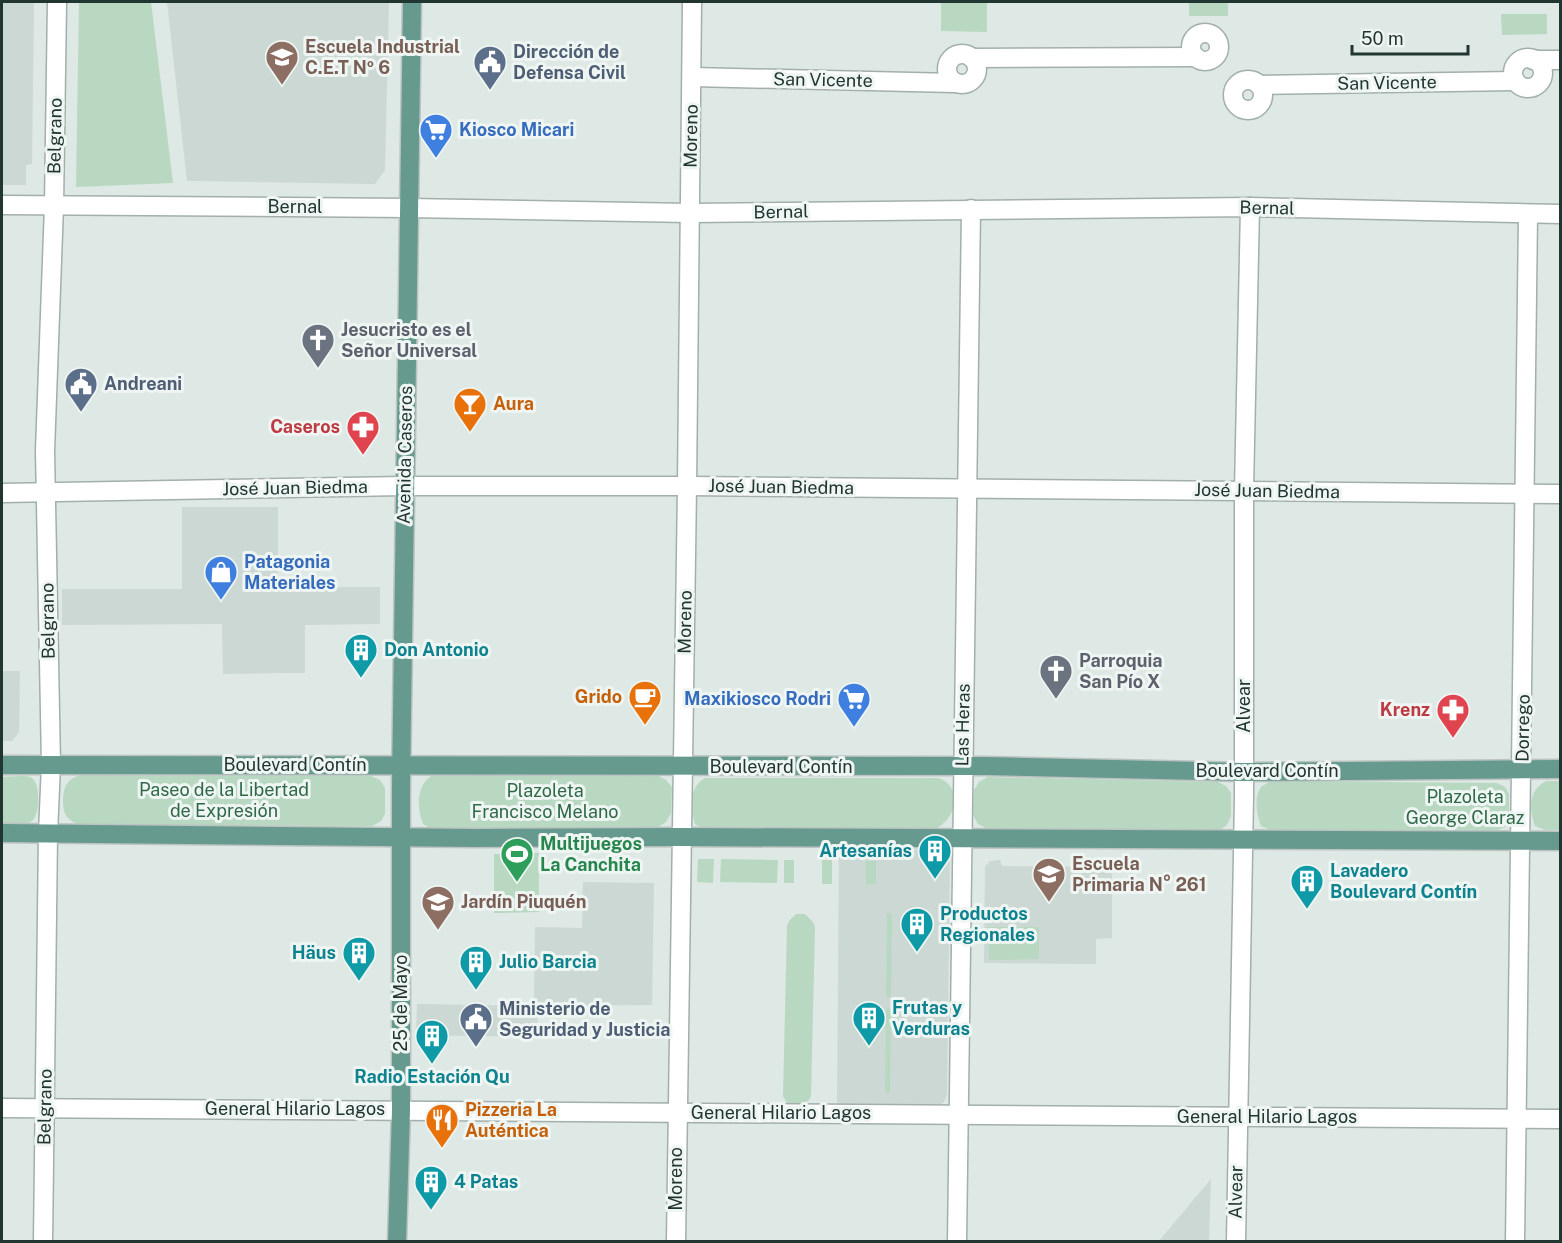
<svg xmlns="http://www.w3.org/2000/svg" width="1562" height="1243" font-family="'Public Sans',sans-serif">
<rect width="100%" height="100%" fill="#dee8e4"/>
<g fill="#ccd8d3">
<path d="M2 2H34L32 164 26 165V185H2Z"/>
<path d="M167 2H389L385 170 375 184 187 181Z"/>
<path d="M182 507H278V587H380V624L305 625V673H285L223 674 222 624 62 625V589H182Z"/>
<path d="M2 671H20L19 732 12 741H2Z"/>
<path d="M839 849 935 850 944 853 950 861 947 1094 944 1102 935 1107 837 1105Z"/>
<path d="M1000 860 1002 866 1112 867V938L1096 939V964L984 963 985 867 990 861Z"/>
<path d="M583 882 654 883 652 1005 538 1006 537 1037 416 1035 417 1004 534 1006 535 927 582 928Z"/>
<path d="M1211 1179 1209 1241H1159Z"/>
</g>
<g fill="#b8d8c2">
<path d="M79 2H151L173 183 76 187Z"/>
<path d="M941 2H987V32L941 31Z"/>
<rect x="1189" y="2" width="39" height="14"/>
<path d="M1501 14H1547V34L1502 35Z"/>
<path d="M80 775 371 776 380 780 385 788V814L381 821 372 826 80 825C67 820 63 815 63 800 64 786 66 780 80 775Z"/>
<path d="M657 775 666 780 672 787 671 813 666 822 657 828H430L423 824C417 809 416 786 431 776Z"/>
<path d="M2 777C10 777 22 775 30 777 41 781 40 813 33 820 26 827 11 824 2 824Z"/>
<path d="M988 777 1218 782 1226 786 1231 793V816L1227 825 1219 831 986 828 978 824 973 815 974 790 979 782Z"/>
<path d="M705 778H938C963 786 957 817 937 828H703L695 824C690 807 689 787 705 778Z"/>
<path d="M1271 781 1497 783 1505 787 1509 794V819L1505 827 1496 831 1271 830 1261 826C1257 816 1253 796 1262 786 1262 786 1270 782 1271 781Z"/>
<path d="M1546 781H1560V830H1545L1535 826C1529 808 1528 791 1546 781Z"/>
<path d="M539 853V912L494 913V854Z"/>
<path d="M698 859H714L713 883 697 882Z"/>
<path d="M721 859 778 860 777 883 720 882Z"/>
<rect x="784" y="860" width="10" height="23"/>
<rect x="822" y="860" width="10" height="24"/>
<rect x="866" y="861" width="10" height="23"/>
<path d="M889 912 892 915 891 996 889 998 886 996 887 914Z"/>
<path d="M796 914H805L813 922 815 927 811 1096 809 1100 802 1104 787 1103 783 1096 787 926 789 921Z"/>
<path d="M988 927H1039V959L989 960Z"/>
<path d="M889 1008 891 1010 890 1091 888 1094 885 1091 886 1010Z"/>
</g>
<g fill="none" stroke-linecap="round" stroke-linejoin="round">
<g stroke="#a2afab" stroke-width="21">
<g id="minor">
<circle cx="1205" cy="47" r="14"/>
<circle cx="962" cy="69" r="15"/>
<path d="M972 58 1196 57"/>
<circle cx="1528" cy="73" r="15"/>
<path d="M1533 60H1560"/>
<path d="M692 77 954 83"/>
<circle cx="1248" cy="95" r="15"/>
<path d="M1259 85 1515 81"/>
<path d="M2 205 409 208 690 213 1250 207 1560 214"/>
<path d="M2 493 404 486H687L1560 494"/>
<path d="M2 1108 1560 1119"/>
<path d="M43 1242 48 833 51 765 45 451 54 206 57 2"/>
<path d="M676 1242 687 486 692 2"/>
<path d="M957 1242 971 209"/>
<path d="M1236 1242 1244 797V490L1250 207"/>
<path d="M1515 1242 1528 215"/>
</g>
</g>
<g stroke="#bcc3c1" stroke-width="21">
<g id="major">
<path d="M2 765 985 766 1244 772 1560 769"/>
<path d="M2 833 476 838 681 837 1560 841"/>
<path d="M397 1242 401 1110V785L412 2"/>
</g>
</g>
<use href="#minor" stroke="#fff" stroke-width="18"/>
<use href="#major" stroke="#669a8f" stroke-width="18"/>
</g>
<defs>
<g id="school-pin" transform="scale(1.725)"><path d="M0 17L-7.5 6A9.5 9.5 0 1 1 7.5 6Z" fill="#8d6e63" stroke="#eef5f2"/><path d="M0-5L7-2L0 1L-7-2ZM-4 1L0 2.5L4 1V4Q0 6-4 4Z" fill="#fff"/></g>
<g id="civic-pin" transform="scale(1.725)"><path d="M0 17L-7.5 6A9.5 9.5 0 1 1 7.5 6Z" fill="#5c6f8a" stroke="#eef5f2"/><path d="M-.6-6.5H3V-4.5H.6V-3L4-1V1h2V6H-6V1h2V-1L-.6-3ZM-1.2 2.5V6h2.4V2.5Z" fill="#fff"/></g>
<g id="supermarket-pin" transform="scale(1.725)"><path d="M0 17L-7.5 6A9.5 9.5 0 1 1 7.5 6Z" fill="#3f7fe0" stroke="#eef5f2"/><path d="M-6-5.5h2.5l.6 2H6L4.5 2H-2.5L-4.4-4H-6ZM-1.5 3.2a1.3 1.3 0 1 0 .1 0ZM3 3.2a1.3 1.3 0 1 0 .1 0Z" fill="#fff"/></g>
<g id="church-pin" transform="scale(1.725)"><path d="M0 17L-7.5 6A9.5 9.5 0 1 1 7.5 6Z" fill="#6b7280" stroke="#eef5f2"/><path d="M-1.2-6h2.4v3.5h3.3v2.4h-3.3V6h-2.4V-.1h-3.3v-2.4h3.3Z" fill="#fff"/></g>
<g id="bar-pin" transform="scale(1.725)"><path d="M0 17L-7.5 6A9.5 9.5 0 1 1 7.5 6Z" fill="#e8710a" stroke="#eef5f2"/><path d="M-6-5H6L.8 .8V4.5H3.5V6h-7V4.5H-.8V.8Z" fill="#fff"/></g>
<g id="pharmacy-pin" transform="scale(1.725)"><path d="M0 17L-7.5 6A9.5 9.5 0 1 1 7.5 6Z" fill="#e0444e" stroke="#eef5f2"/><path d="M-2-6h4v4h4v4h-4v4h-4v-4h-4v-4h4Z" fill="#fff"/></g>
<g id="shop-pin" transform="scale(1.725)"><path d="M0 17L-7.5 6A9.5 9.5 0 1 1 7.5 6Z" fill="#3f7fe0" stroke="#eef5f2"/><path d="M-5-2.5h2.3a2.7 3.5 0 0 1 5.4 0H5L5.5 6h-11ZM-1.5-2.5h3a1.5 2.3 0 0 0-3 0Z" fill="#fff"/></g>
<g id="building-pin" transform="scale(1.725)"><path d="M0 17L-7.5 6A9.5 9.5 0 1 1 7.5 6Z" fill="#0f9aa8" stroke="#eef5f2"/><path d="M-4-6H4V6H1V3H-1V6H-4ZM-2.5-4.3h1.7v1.8h-1.7ZM.8-4.3h1.7v1.8H.8ZM-2.5-1h1.7V.8h-1.7ZM.8-1h1.7V.8H.8Z" fill="#fff"/></g>
<g id="cafe-pin" transform="scale(1.725)"><path d="M0 17L-7.5 6A9.5 9.5 0 1 1 7.5 6Z" fill="#e8710a" stroke="#eef5f2"/><path d="M-5.5-4.5H6V0H3Q3 3.5 0 3.5H-2.5Q-5.5 3.5-5.5 0ZM3-3.2v2h1.7v-2ZM-6 4.5H4V6H-6Z" fill="#fff"/></g>
<g id="stadium-pin" transform="scale(1.725)"><path d="M0 17L-7.5 6A9.5 9.5 0 1 1 7.5 6Z" fill="#2e9e5b" stroke="#eef5f2"/><path d="M0-5a6.5 5 0 1 0 0 10a6.5 5 0 1 0 0-10ZM-3.5-1.8h7v3.6h-7Z" fill="#fff"/></g>
<g id="restaurant-pin" transform="scale(1.725)"><path d="M0 17L-7.5 6A9.5 9.5 0 1 1 7.5 6Z" fill="#e8710a" stroke="#eef5f2"/><path d="M-5-6h1v4h1v-4h1v4h1v-4h1v5L-1.5 .5V6h-2V.5L-5-1ZM5-6V6H3V1.5H1.5Q1.5-4 5-6Z" fill="#fff"/></g>
</defs>
<g fill-rule="evenodd">
<use href="#school-pin" x="282" y="57"/>
<use href="#civic-pin" x="490" y="62"/>
<use href="#supermarket-pin" x="436" y="130"/>
<use href="#church-pin" x="318" y="340"/>
<use href="#civic-pin" x="81" y="384"/>
<use href="#bar-pin" x="470" y="404"/>
<use href="#pharmacy-pin" x="363" y="427"/>
<use href="#shop-pin" x="221" y="572"/>
<use href="#building-pin" x="361" y="650"/>
<use href="#church-pin" x="1056" y="671"/>
<use href="#cafe-pin" x="645" y="697"/>
<use href="#supermarket-pin" x="854" y="699"/>
<use href="#pharmacy-pin" x="1453" y="710"/>
<use href="#building-pin" x="935" y="851"/>
<use href="#stadium-pin" x="517" y="854"/>
<use href="#school-pin" x="1049" y="874"/>
<use href="#building-pin" x="1307" y="881"/>
<use href="#school-pin" x="438" y="902"/>
<use href="#building-pin" x="917" y="924"/>
<use href="#building-pin" x="359" y="953"/>
<use href="#building-pin" x="476" y="962"/>
<use href="#building-pin" x="869" y="1018"/>
<use href="#civic-pin" x="476" y="1019"/>
<use href="#building-pin" x="432" y="1036"/>
<use href="#restaurant-pin" x="442" y="1120"/>
<use href="#building-pin" x="431" y="1182"/>
</g>
<g text-anchor="middle" stroke-width="6" stroke-linejoin="round" paint-order="stroke">
<g font-size="18" font-weight="bold" fill="#785e54" stroke="#eef5f2" text-anchor="start">
<text x="305" y="53">Escuela Industrial<tspan x="305" dy="21">C.E.T Nº 6</tspan></text>
<text x="1072" y="870">Escuela<tspan x="1072" dy="21">Primaria N° 261</tspan></text>
<text x="461" y="908">Jardín Piuquén</text>
</g>
<g font-size="18" font-weight="bold" fill="#4e5e75" stroke="#eef5f2" text-anchor="start">
<text x="513" y="58">Dirección de<tspan x="513" dy="21">Defensa Civil</tspan></text>
<text x="104" y="390">Andreani</text>
<text x="499" y="1015">Ministerio de<tspan x="499" dy="21">Seguridad y Justicia</tspan></text>
</g>
<g font-size="18" fill="#213631" stroke="#eef5f2">
<text transform="translate(823 80) rotate(1)" y="6">San Vicente</text>
<text transform="translate(1387 83) rotate(-1)" y="6">San Vicente</text>
<text transform="translate(55 136) rotate(-89)" y="6">Belgrano</text>
<text transform="translate(691 136) rotate(-89)" y="6">Moreno</text>
<text x="295" y="213">Bernal</text>
<text transform="translate(1267 208) rotate(1)" y="6">Bernal</text>
<text transform="translate(781 212) rotate(-1)" y="6">Bernal</text>
<text transform="translate(405 455) rotate(-89)" y="6">Avenida Caseros</text>
<text transform="translate(781 487) rotate(1)" y="6">José Juan Biedma</text>
<text transform="translate(295 488) rotate(-1)" y="6">José Juan Biedma</text>
<text transform="translate(1267 491) rotate(1)" y="6">José Juan Biedma</text>
<text transform="translate(48 621) rotate(-91)" y="6">Belgrano</text>
<text transform="translate(685 622) rotate(-89)" y="6">Moreno</text>
<text transform="translate(1244 706) rotate(-90)" y="6">Alvear</text>
<text transform="translate(963 725) rotate(-89)" y="6">Las Heras</text>
<text transform="translate(1523 728) rotate(-89)" y="6">Dorrego</text>
<text x="295" y="771">Boulevard Contín</text>
<text x="781" y="773">Boulevard Contín</text>
<text x="1267" y="777">Boulevard Contín</text>
<text transform="translate(401 1003) rotate(-90)" y="6">25 de Mayo</text>
<text transform="translate(45 1107) rotate(-89)" y="6">Belgrano</text>
<text x="295" y="1115">General Hilario Lagos</text>
<text x="781" y="1119">General Hilario Lagos</text>
<text x="1267" y="1123">General Hilario Lagos</text>
<text transform="translate(676 1179) rotate(-90)" y="6">Moreno</text>
<text transform="translate(1236 1192) rotate(-89)" y="6">Alvear</text>
</g>
<g font-size="18" font-weight="bold" fill="#366cbe" stroke="#eef5f2" text-anchor="start">
<text x="459" y="136">Kiosco Micari</text>
<text x="244" y="568">Patagonia<tspan x="244" dy="21">Materiales</tspan></text>
<text x="831" y="705" text-anchor="end">Maxikiosco Rodri</text>
</g>
<g font-size="18" font-weight="bold" fill="#5b616d" stroke="#eef5f2" text-anchor="start">
<text x="341" y="336">Jesucristo es el<tspan x="341" dy="21">Señor Universal</tspan></text>
<text x="1079" y="667">Parroquia<tspan x="1079" dy="21">San Pío X</tspan></text>
</g>
<g font-size="18" font-weight="bold" fill="#c56008" stroke="#eef5f2" text-anchor="start">
<text x="493" y="410">Aura</text>
<text x="622" y="703" text-anchor="end">Grido</text>
<text x="465" y="1116">Pizzeria La<tspan x="465" dy="21">Auténtica</tspan></text>
</g>
<g font-size="18" font-weight="bold" fill="#be3a42" stroke="#eef5f2" text-anchor="end">
<text x="340" y="433">Caseros</text>
<text x="1430" y="716">Krenz</text>
</g>
<g font-size="18" font-weight="bold" fill="#0d838f" stroke="#eef5f2" text-anchor="start">
<text x="384" y="656">Don Antonio</text>
<text x="912" y="857" text-anchor="end">Artesanías</text>
<text x="1330" y="877">Lavadero<tspan x="1330" dy="21">Boulevard Contín</tspan></text>
<text x="940" y="920">Productos<tspan x="940" dy="21">Regionales</tspan></text>
<text x="336" y="959" text-anchor="end">Häus</text>
<text x="499" y="968">Julio Barcia</text>
<text x="892" y="1014">Frutas y<tspan x="892" dy="21">Verduras</tspan></text>
<text x="432" y="1083" text-anchor="middle">Radio Estación Qu</text>
<text x="454" y="1188">4 Patas</text>
</g>
<g font-size="18" fill="#2f6948" stroke="#eef5f2">
<text x="224" y="796">Paseo de la Libertad<tspan x="224" dy="21">de Expresión</tspan></text>
<text x="545" y="797">Plazoleta<tspan x="545" dy="21">Francisco Melano</tspan></text>
<text x="1465" y="803">Plazoleta<tspan x="1465" dy="21">George Claraz</tspan></text>
</g>
<g font-size="18" font-weight="bold" fill="#27864d" stroke="#eef5f2" text-anchor="start">
<text x="540" y="850">Multijuegos<tspan x="540" dy="21">La Canchita</tspan></text>
</g>
</g>
<rect width="1562" height="1243" fill="none" stroke="#213631" stroke-width="6"/>
<path d="M1352 45v9h116v-9" fill="none" stroke="#213631" stroke-width="3"/>
<text x="1361" y="45" font-size="18" fill="#213631" stroke="#eef5f2" stroke-width="4.5" paint-order="stroke">50 m</text>
</svg>
